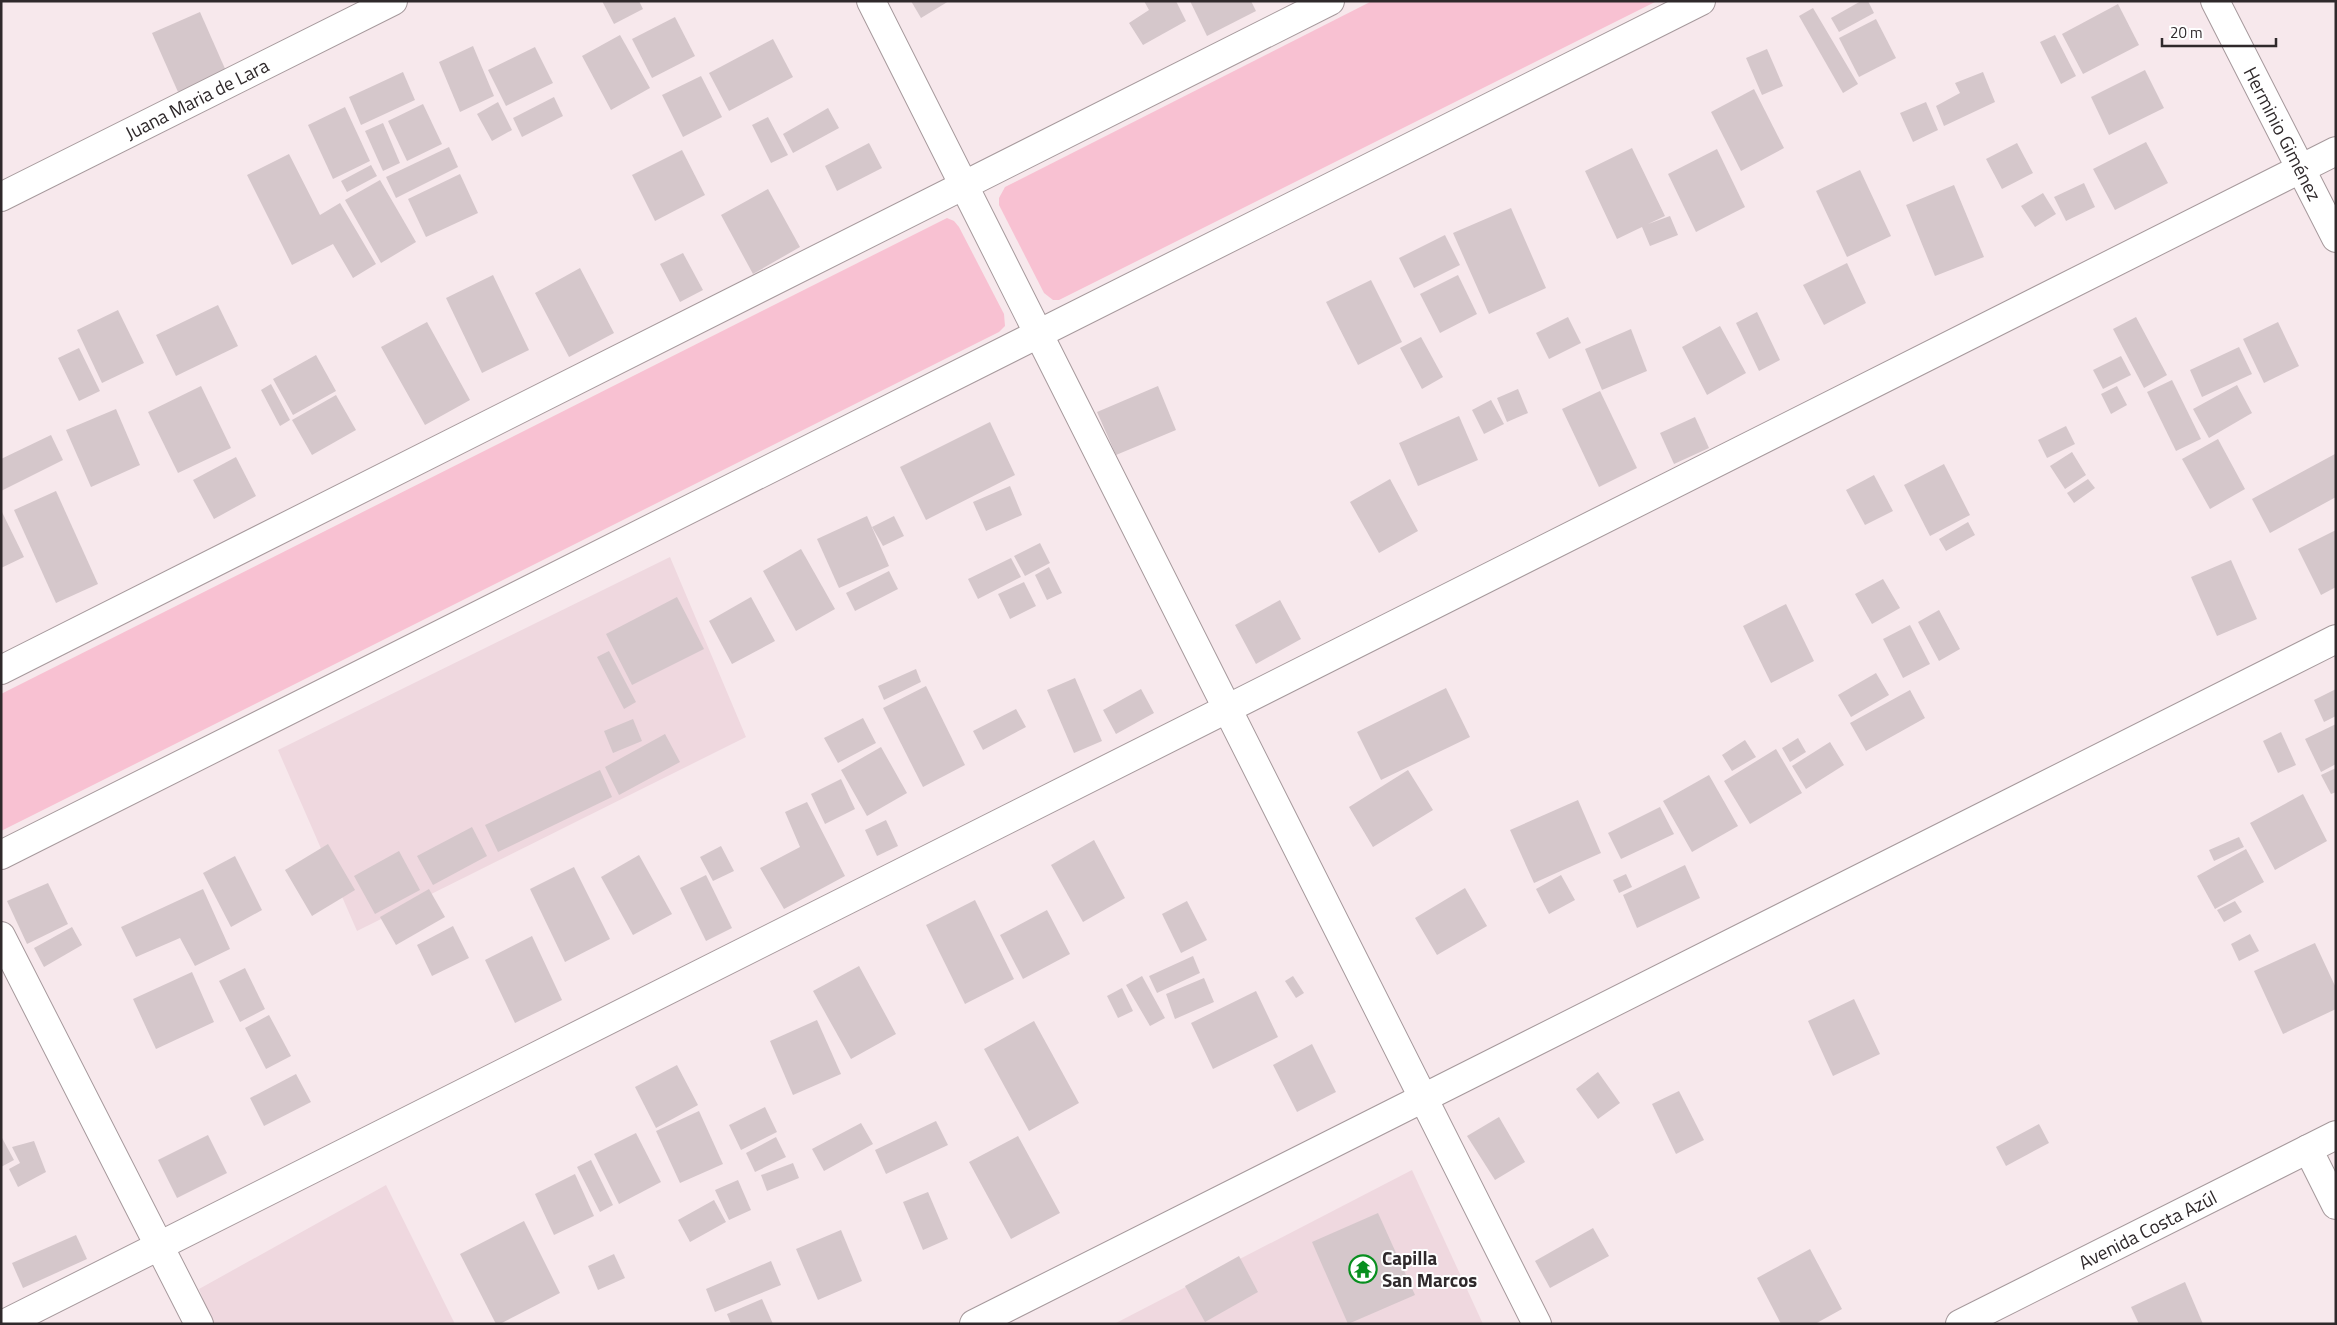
<svg xmlns="http://www.w3.org/2000/svg" width="2337" height="1325" font-family="'Titillium Web',sans-serif">
<rect width="100%" height="100%" fill="#f7e8ec"/>
<g fill="#efd8df">
<path d="M670 557 746 737 357 931 278 750Z"/>
<path d="M1412 1170 1483 1324H1114Z"/>
<path d="M386 1185 455 1324H213L199 1289Z"/>
</g>
<g fill="#f8c1d2">
<path d="M1372 1H1657L1059 300H1053L1044 293 999 205V198L1005 187Z"/>
<path d="M947 218 954 221 959 227 1004 314 1005 326 999 332 1 831V694Z"/>
</g>
<g fill="#d5c7cb">
<path d="M602 1H639L643 9 614 24Z"/>
<path d="M911 1H949L921 18Z"/>
<path d="M1144 1H1176L1186 21 1143 45 1129 23 1149 10Z"/>
<path d="M1190 1H1251L1256 11 1207 36Z"/>
<path d="M1861 1H1868L1874 13 1839 32 1831 18Z"/>
<path d="M2118 4 2139 45 2083 74 2062 34Z"/>
<path d="M1813 8 1858 84 1843 93 1799 16Z"/>
<path d="M200 12 226 71 178 92 152 33Z"/>
<path d="M675 17 695 56 652 78 632 39Z"/>
<path d="M1876 19 1896 58 1859 77 1839 38Z"/>
<path d="M620 35 650 88 611 110 582 56Z"/>
<path d="M2055 35 2076 76 2061 84 2040 42Z"/>
<path d="M773 39 793 77 729 111 709 73Z"/>
<path d="M473 46 494 96 460 112 439 62Z"/>
<path d="M535 47 553 83 506 106 488 70Z"/>
<path d="M1767 49 1783 86 1762 95 1746 58Z"/>
<path d="M2145 70 2164 108 2109 135 2091 97Z"/>
<path d="M403 72 415 100 361 125 349 97Z"/>
<path d="M1983 72 1995 102 1944 126 1936 106 1960 93 1955 83Z"/>
<path d="M701 76 722 117 683 137 662 95Z"/>
<path d="M1754 89 1784 148 1741 171 1711 112Z"/>
<path d="M554 97 563 116 522 137 513 118Z"/>
<path d="M498 102 512 130 492 141 477 114Z"/>
<path d="M1926 102 1938 130 1913 142 1900 113Z"/>
<path d="M423 104 442 144 407 161 388 121Z"/>
<path d="M345 107 370 161 333 179 308 125Z"/>
<path d="M828 108 839 128 793 153 783 134Z"/>
<path d="M768 117 788 155 771 163 752 125Z"/>
<path d="M383 123 400 163 383 171 365 131Z"/>
<path d="M2146 142 2168 183 2115 210 2093 169Z"/>
<path d="M869 143 882 168 837 191 825 166Z"/>
<path d="M2017 143 2033 173 2002 189 1986 159Z"/>
<path d="M449 147 458 167 396 198 386 177Z"/>
<path d="M1632 148 1665 216 1648 224 1670 216 1678 235 1650 246 1642 227 1617 239 1585 171Z"/>
<path d="M1717 149 1745 207 1696 232 1668 174Z"/>
<path d="M682 150 705 195 655 221 632 175Z"/>
<path d="M289 154 320 215 340 203 376 264 353 278 333 244 292 265 247 175Z"/>
<path d="M371 165 377 176 347 192 341 181Z"/>
<path d="M1860 170 1891 236 1847 257 1816 191Z"/>
<path d="M460 174 478 213 426 237 408 199Z"/>
<path d="M380 180 416 242 381 263 345 200Z"/>
<path d="M2084 183 2095 207 2066 221 2054 197Z"/>
<path d="M1954 185 1984 257 1935 276 1906 205Z"/>
<path d="M768 189 800 247 753 274 721 215Z"/>
<path d="M2043 193 2056 214 2035 227 2021 206Z"/>
<path d="M1511 208 1546 288 1489 314 1453 233Z"/>
<path d="M1445 235 1460 265 1414 288 1399 258Z"/>
<path d="M683 253 703 290 680 302 660 264Z"/>
<path d="M1847 263 1866 303 1824 325 1803 285Z"/>
<path d="M580 268 614 333 569 357 535 293Z"/>
<path d="M493 275 529 350 482 373 446 298Z"/>
<path d="M1458 275 1477 314 1440 333 1420 294Z"/>
<path d="M1371 280 1402 342 1358 365 1326 302Z"/>
<path d="M218 305 238 346 176 376 156 335Z"/>
<path d="M118 310 144 363 102 383 77 330Z"/>
<path d="M1757 312 1780 360 1759 371 1736 323Z"/>
<path d="M1568 317 1581 343 1549 359 1536 333Z"/>
<path d="M2136 317 2167 375 2144 388 2113 329Z"/>
<path d="M427 322 470 400 425 425 381 347Z"/>
<path d="M2278 322 2299 366 2264 383 2243 339Z"/>
<path d="M1720 326 1746 373 1707 395 1682 347Z"/>
<path d="M1631 329 1647 371 1602 390 1585 349Z"/>
<path d="M1421 337 1443 377 1422 389 1400 348Z"/>
<path d="M2239 347 2252 374 2202 397 2190 370Z"/>
<path d="M79 348 100 391 79 401 58 358Z"/>
<path d="M316 355 336 391 293 415 273 379Z"/>
<path d="M2121 356 2131 375 2103 389 2093 370Z"/>
<path d="M2172 380 2201 439 2176 451 2147 392Z"/>
<path d="M271 384 290 420 280 426 261 390Z"/>
<path d="M2237 385 2252 413 2209 438 2193 409Z"/>
<path d="M201 386 231 448 178 473 148 412Z"/>
<path d="M1158 386 1176 430 1116 455 1097 412Z"/>
<path d="M2117 386 2127 405 2111 414 2101 394Z"/>
<path d="M1518 389 1528 413 1507 422 1497 398Z"/>
<path d="M1600 391 1637 468 1599 487 1562 409Z"/>
<path d="M336 395 356 430 312 455 292 420Z"/>
<path d="M1491 400 1504 424 1484 434 1472 410Z"/>
<path d="M116 409 140 465 91 487 66 430Z"/>
<path d="M1459 416 1478 460 1418 486 1399 443Z"/>
<path d="M1695 417 1709 448 1674 464 1660 433Z"/>
<path d="M990 422 1015 475 926 520 900 467Z"/>
<path d="M2066 426 2075 444 2047 458 2038 440Z"/>
<path d="M51 435 63 460 1 491V459Z"/>
<path d="M2218 439 2245 489 2210 509 2182 459Z"/>
<path d="M2072 452 2086 475 2065 489 2050 466Z"/>
<path d="M2335 454 2336 497 2270 533 2252 499Z"/>
<path d="M236 457 256 496 214 519 193 480Z"/>
<path d="M1944 464 1970 515 1930 536 1904 485Z"/>
<path d="M1874 475 1893 511 1865 525 1846 490Z"/>
<path d="M1390 479 1418 531 1379 553 1350 502Z"/>
<path d="M2088 479 2095 488 2074 503 2067 493Z"/>
<path d="M1010 486 1022 515 986 531 973 502Z"/>
<path d="M56 491 98 584 56 603 14 510Z"/>
<path d="M1 510 24 557 1 568Z"/>
<path d="M867 516 889 566 839 588 817 539Z"/>
<path d="M894 516 904 536 883 546 872 527Z"/>
<path d="M1968 522 1975 535 1946 551 1939 539Z"/>
<path d="M2336 530V587L2321 595 2298 549Z"/>
<path d="M1040 543 1050 563 1025 576 1014 556Z"/>
<path d="M801 549 835 609 796 631 763 571Z"/>
<path d="M1011 558 1021 577 978 599 968 579Z"/>
<path d="M2231 560 2257 619 2217 636 2191 577Z"/>
<path d="M1049 567 1062 593 1047 600 1035 575Z"/>
<path d="M889 571 898 589 855 611 846 593Z"/>
<path d="M1883 579 1900 608 1872 624 1855 594Z"/>
<path d="M1024 582 1036 606 1010 619 998 594Z"/>
<path d="M677 597 704 649 632 685 606 634Z"/>
<path d="M751 597 775 641 732 664 709 621Z"/>
<path d="M1280 600 1301 639 1256 664 1235 625Z"/>
<path d="M1786 604 1814 661 1771 683 1743 626Z"/>
<path d="M1939 610 1960 649 1939 661 1918 622Z"/>
<path d="M1910 625 1930 664 1903 678 1883 639Z"/>
<path d="M609 651 636 702 624 709 597 657Z"/>
<path d="M916 669 921 682 884 700 878 686Z"/>
<path d="M1876 673 1889 695 1851 717 1838 695Z"/>
<path d="M1075 678 1102 741 1074 753 1047 690Z"/>
<path d="M926 686 965 765 923 787 883 708Z"/>
<path d="M1446 688 1470 737 1381 780 1357 732Z"/>
<path d="M1141 689 1154 713 1116 734 1103 710Z"/>
<path d="M2336 689V716L2324 722 2314 700Z"/>
<path d="M1910 690 1925 718 1866 751 1850 723Z"/>
<path d="M1016 709 1026 727 983 750 973 731Z"/>
<path d="M863 718 876 743 838 763 824 738Z"/>
<path d="M633 719 642 741 613 753 604 731Z"/>
<path d="M2336 724V764L2321 772 2305 739Z"/>
<path d="M2281 732 2296 765 2278 773 2263 741Z"/>
<path d="M665 734 680 762 619 795 605 767Z"/>
<path d="M1798 738 1806 752 1790 762 1782 748Z"/>
<path d="M1745 740 1756 757 1732 771 1722 755Z"/>
<path d="M1830 742 1844 765 1806 789 1792 766Z"/>
<path d="M881 747 907 793 867 816 841 770Z"/>
<path d="M1776 749 1802 793 1750 824 1724 781Z"/>
<path d="M2336 768V792L2331 794 2321 775Z"/>
<path d="M600 770 612 797 498 852 485 825Z"/>
<path d="M1408 770 1433 810 1373 847 1349 807Z"/>
<path d="M1709 775 1738 826 1692 852 1663 801Z"/>
<path d="M841 779 855 809 825 824 811 794Z"/>
<path d="M2303 794 2327 841 2275 870 2250 823Z"/>
<path d="M1578 800 1601 853 1534 883 1510 830Z"/>
<path d="M807 802 845 876 784 909 760 868 800 847 785 812Z"/>
<path d="M1660 807 1674 834 1621 859 1608 833Z"/>
<path d="M886 820 898 846 877 856 865 830Z"/>
<path d="M472 827 487 856 433 885 417 856Z"/>
<path d="M2239 837 2244 847 2214 861 2209 850Z"/>
<path d="M1094 840 1125 898 1083 922 1051 865Z"/>
<path d="M328 844 355 890 312 916 285 870Z"/>
<path d="M721 846 734 871 713 881 700 857Z"/>
<path d="M2246 849 2264 882 2215 909 2197 876Z"/>
<path d="M399 851 420 890 375 914 354 876Z"/>
<path d="M639 855 672 914 633 935 601 877Z"/>
<path d="M235 856 262 910 231 927 203 873Z"/>
<path d="M1685 865 1700 898 1637 928 1623 895Z"/>
<path d="M574 867 610 939 565 962 530 889Z"/>
<path d="M1626 874 1632 887 1619 893 1613 880Z"/>
<path d="M706 875 732 928 706 941 680 888Z"/>
<path d="M1561 875 1575 900 1549 914 1536 889Z"/>
<path d="M48 883 68 924 27 944 7 901Z"/>
<path d="M1465 888 1487 926 1437 955 1415 918Z"/>
<path d="M203 889 230 949 195 966 180 938 136 957 121 927Z"/>
<path d="M429 889 445 917 396 945 380 917Z"/>
<path d="M975 900 1014 979 965 1004 926 925Z"/>
<path d="M1187 901 1207 940 1181 953 1162 914Z"/>
<path d="M2235 901 2242 912 2224 922 2217 910Z"/>
<path d="M1047 910 1070 954 1023 979 1000 935Z"/>
<path d="M453 926 469 958 432 976 417 945Z"/>
<path d="M72 927 82 945 44 967 34 948Z"/>
<path d="M2250 934 2259 951 2239 961 2231 944Z"/>
<path d="M532 936 562 1000 515 1023 485 960Z"/>
<path d="M2315 943 2336 988V1009L2283 1034 2254 971Z"/>
<path d="M1193 956 1200 973 1157 993 1149 976Z"/>
<path d="M859 966 896 1034 851 1059 813 991Z"/>
<path d="M245 968 265 1009 240 1022 219 981Z"/>
<path d="M192 972 214 1022 156 1049 133 999Z"/>
<path d="M1142 976 1165 1018 1150 1026 1126 985Z"/>
<path d="M1293 976 1304 993 1296 998 1285 981Z"/>
<path d="M1204 978 1214 1002 1175 1019 1166 994Z"/>
<path d="M1122 988 1133 1011 1118 1018 1107 996Z"/>
<path d="M1256 991 1278 1037 1213 1069 1191 1023Z"/>
<path d="M1854 999 1880 1054 1833 1076 1808 1021Z"/>
<path d="M269 1015 291 1056 266 1069 245 1028Z"/>
<path d="M817 1020 841 1074 793 1095 770 1041Z"/>
<path d="M1034 1021 1079 1103 1029 1131 984 1049Z"/>
<path d="M1312 1044 1336 1092 1297 1112 1273 1065Z"/>
<path d="M677 1065 698 1105 656 1128 635 1087Z"/>
<path d="M1598 1072 1620 1103 1598 1119 1576 1089Z"/>
<path d="M296 1074 311 1102 264 1126 250 1098Z"/>
<path d="M1679 1091 1704 1140 1676 1154 1652 1104Z"/>
<path d="M765 1107 777 1132 741 1150 729 1125Z"/>
<path d="M699 1111 723 1164 680 1183 656 1131Z"/>
<path d="M1499 1117 1525 1162 1495 1180 1467 1136Z"/>
<path d="M936 1121 948 1145 886 1174 875 1150Z"/>
<path d="M861 1123 873 1144 824 1171 812 1149Z"/>
<path d="M2039 1124 2049 1143 2006 1166 1996 1147Z"/>
<path d="M636 1133 661 1182 619 1204 594 1154Z"/>
<path d="M208 1135 227 1173 177 1198 158 1160Z"/>
<path d="M1 1136 14 1160 1 1167Z"/>
<path d="M1018 1136 1060 1213 1011 1239 969 1162Z"/>
<path d="M776 1137 786 1157 755 1172 746 1153Z"/>
<path d="M34 1141 46 1172 18 1187 9 1169 20 1163 12 1147Z"/>
<path d="M591 1160 613 1205 600 1212 577 1167Z"/>
<path d="M793 1163 799 1178 767 1191 761 1175Z"/>
<path d="M575 1174 594 1216 554 1235 535 1194Z"/>
<path d="M738 1180 751 1210 729 1220 715 1190Z"/>
<path d="M928 1192 948 1239 923 1250 903 1202Z"/>
<path d="M714 1200 726 1222 690 1242 678 1220Z"/>
<path d="M1378 1213 1415 1295 1348 1324 1312 1242Z"/>
<path d="M524 1221 560 1293 500 1324H496L460 1254Z"/>
<path d="M1593 1228 1609 1256 1550 1288 1535 1261Z"/>
<path d="M841 1230 862 1281 818 1300 796 1249Z"/>
<path d="M76 1235 87 1259 23 1288 12 1263Z"/>
<path d="M1810 1249 1842 1309 1815 1324H1781L1757 1278Z"/>
<path d="M614 1254 625 1278 598 1290 588 1266Z"/>
<path d="M1239 1256 1258 1292 1205 1322 1185 1286Z"/>
<path d="M771 1261 781 1285 715 1312 706 1289Z"/>
<path d="M2185 1282 2203 1324H2139L2131 1307Z"/>
<path d="M762 1299 773 1324H731L727 1314Z"/>
</g>
<g fill="none" stroke-linecap="round" stroke-linejoin="round">
<g stroke="#a6999c" stroke-width="30">
<g id="minor">
<path d="M871 1 1537 1324"/>
<path id="s1" d="M2215 1 2336 238"/>
<path id="s2" d="M1 197 393 1"/>
<path d="M1 670 1330 1"/>
<path d="M1 855 1701 1"/>
<path d="M1 936 199 1324"/>
<path d="M2308 1149 2336 1205"/>
<path d="M4 1324 2336 151"/>
<path d="M974 1324 2336 639"/>
<path id="s3" d="M1960 1324 2336 1135"/>
</g>
</g>
<use href="#minor" stroke="#fff" stroke-width="28"/>
</g>
<defs>
<g id="temple-ring" transform="scale(1.4375)"><circle r="9.5" fill="#fff" stroke="#088f1f" stroke-width="1.5"/><path d="M0-6L5-2H3V0L6.5 2.5H4V6H1.5V3h-3V6H-4V2.5H-6.5L-3 0V-2H-5Z" fill="#088f1f"/></g>
</defs>
<g fill-rule="evenodd">
<use href="#temple-ring" x="1363" y="1269"/>
</g>
<g text-anchor="middle" stroke-width="4" stroke-linejoin="round" paint-order="stroke">
<g font-size="19" fill="#2f292b" stroke="#fff">
<text dy="7" stroke="none"><textPath href="#s2" startOffset="219">Juana Maria de Lara</textPath></text>
<text dy="7" stroke="none"><textPath href="#s1" startOffset="149">Herminio Giménez</textPath></text>
<text dy="7" stroke="none"><textPath href="#s3" startOffset="210">Avenida Costa Azúl</textPath></text>
</g>
<g font-size="19" font-weight="bold" fill="#2f292b" stroke="#fff" text-anchor="start">
<text x="1382" y="1265">Capilla<tspan x="1382" dy="22">San Marcos</tspan></text>
</g>
</g>
<rect width="2337" height="1325" fill="none" stroke="#2f292b" stroke-width="5"/>
<path d="M2162 38v8h114v-8" fill="none" stroke="#2f292b" stroke-width="2.5"/>
<text x="2170" y="38" font-size="15" fill="#2f292b" stroke="#ffffff" stroke-width="4" paint-order="stroke">20 m</text>
</svg>
